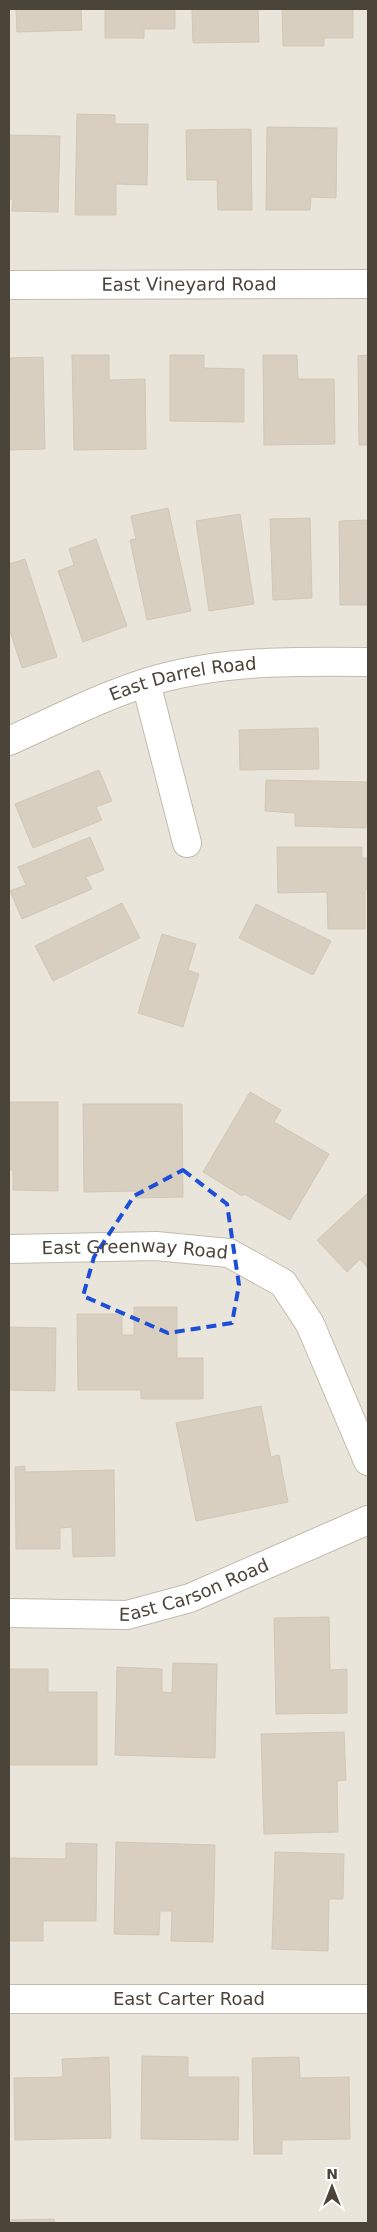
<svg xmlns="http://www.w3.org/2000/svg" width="377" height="2232" font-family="'DejaVu Sans',sans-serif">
<rect width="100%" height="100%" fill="#f6f3ec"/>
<rect fill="#eae5da" x="9" y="9" width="359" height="2214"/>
<g fill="#d8cfc1" stroke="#d3c7b4">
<path d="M16 9H81L82 30 17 32Z"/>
<path d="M105 9H175V29H144V38H105Z"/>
<path d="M192 9H258L259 42 193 43Z"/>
<path d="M282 9H353V38H324V46H283Z"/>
<path d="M77 114 115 115V124H148L147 185 116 184V215H75Z"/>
<path d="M267 127 337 128 336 198 311 197 310 210H266Z"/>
<path d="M251 129 252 210H218L217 180H187L186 130Z"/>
<path d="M9 135 60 136 58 212 12 211 13 199H9Z"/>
<path d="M72 355H109V380L145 379 146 449 74 450Z"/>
<path d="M170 355H204V368L244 369V422L170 421Z"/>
<path d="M263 355H297L298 379H334L335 444 264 445Z"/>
<path d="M368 355V445H359L358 356Z"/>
<path d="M43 357 45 449 9 450 10 358Z"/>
<path d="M168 508 191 611 147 620 130 540 136 539 131 516Z"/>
<path d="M240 514 254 604 209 611 196 521Z"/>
<path d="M310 518 312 598 273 600 270 519Z"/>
<path d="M368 520V605H340L339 521Z"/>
<path d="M96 539 127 626 83 642 58 571 74 565 69 549Z"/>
<path d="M25 559 57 657 22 668 9 628V564Z"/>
<path d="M318 728 319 769 240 770 239 730Z"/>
<path d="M99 770 112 801 96 807 102 820 33 848 15 804Z"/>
<path d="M266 780 367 782 366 828 295 826V813L265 811Z"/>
<path d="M90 837 104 870 86 877 92 889 22 919 10 891 26 885 18 867Z"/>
<path d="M277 847H362V858H368V889H365V929H328L327 892 278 893Z"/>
<path d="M122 903 140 938 53 981 35 946Z"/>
<path d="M256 904 331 941 313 975 239 938Z"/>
<path d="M162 934 196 944 188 970 199 974 183 1027 138 1013Z"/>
<path d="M250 1092 281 1110 274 1122 329 1154 290 1220 244 1194 242 1196 203 1172Z"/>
<path d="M9 1102H58V1191L13 1190V1170H9Z"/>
<path d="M83 1104H182L183 1197 136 1198V1191L84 1192Z"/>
<path d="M368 1193V1268L360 1259 347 1272 317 1240Z"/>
<path d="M134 1307H177V1358H203V1399H141V1390H78L77 1314H122V1335H134Z"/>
<path d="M9 1327 56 1328 55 1391 9 1390Z"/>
<path d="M261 1406 271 1457 279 1455 288 1502 196 1521 176 1423Z"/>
<path d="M25 1466V1472L114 1470 115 1556 73 1557 72 1527 60 1528V1549H16L15 1467Z"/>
<path d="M329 1617 330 1670 347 1669V1713L276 1714 274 1618Z"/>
<path d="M173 1663 217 1664 215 1758 115 1755 117 1667 162 1669V1692L172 1693Z"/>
<path d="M9 1669H48V1692H97V1765H9Z"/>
<path d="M344 1732 346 1780 337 1781 338 1832 264 1834 261 1734Z"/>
<path d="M116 1842 215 1845 213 1942 171 1941 172 1911H160L159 1935 114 1934Z"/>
<path d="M66 1843 97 1844 96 1921H43V1941H9V1858L66 1859Z"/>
<path d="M275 1852 344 1854 343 1899H329L328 1951 272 1949Z"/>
<path d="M142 2056 188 2057V2077H239L238 2140 141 2139Z"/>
<path d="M109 2057 111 2138 15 2140 14 2078 63 2077 62 2059Z"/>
<path d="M299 2057 300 2078 349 2077 350 2139 282 2140V2154H254L252 2058Z"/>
<path d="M54 2219 55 2223H9V2220Z"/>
</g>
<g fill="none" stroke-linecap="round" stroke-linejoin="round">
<g stroke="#c2bbae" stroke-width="30">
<g id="street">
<path id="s1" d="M9 285 368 284"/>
<path d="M146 683 187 843"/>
<path id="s2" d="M9 741C54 721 98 698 145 683 218 660 293 661 368 662"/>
<path id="s3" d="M9 1249 156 1246 229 1253 283 1283 310 1324 368 1461"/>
<path id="s4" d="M9 1613 127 1615 190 1598 368 1520"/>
<path id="s5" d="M9 1999H368"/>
</g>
</g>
<use href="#street" stroke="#fff" stroke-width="28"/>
</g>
<path fill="none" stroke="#1d4ed8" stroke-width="4" stroke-dasharray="10 6" stroke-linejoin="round" d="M183 1170 227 1204 239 1285 232 1323 168 1333 83 1296 94 1257 134 1196Z"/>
<g text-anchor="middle" stroke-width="5" stroke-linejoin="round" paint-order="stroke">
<g font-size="18" fill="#4b4439" stroke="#fff">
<text dy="6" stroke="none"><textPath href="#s1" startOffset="180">East Vineyard Road</textPath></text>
<text dy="6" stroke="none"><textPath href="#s2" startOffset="186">East Darrel Road</textPath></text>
<text dy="6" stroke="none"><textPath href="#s3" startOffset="126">East Greenway Road</textPath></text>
<text dy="6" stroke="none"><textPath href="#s4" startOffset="189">East Carson Road</textPath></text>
<text dy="6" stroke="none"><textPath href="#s5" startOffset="180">East Carter Road</textPath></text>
</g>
</g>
<rect width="377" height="2232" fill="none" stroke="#4b4439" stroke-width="20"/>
<g transform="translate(332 2187)" stroke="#ffffff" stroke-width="4" paint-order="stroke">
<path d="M0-4L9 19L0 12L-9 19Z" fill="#4b4439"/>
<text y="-8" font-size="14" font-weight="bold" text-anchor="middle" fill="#4b4439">N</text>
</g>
</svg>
